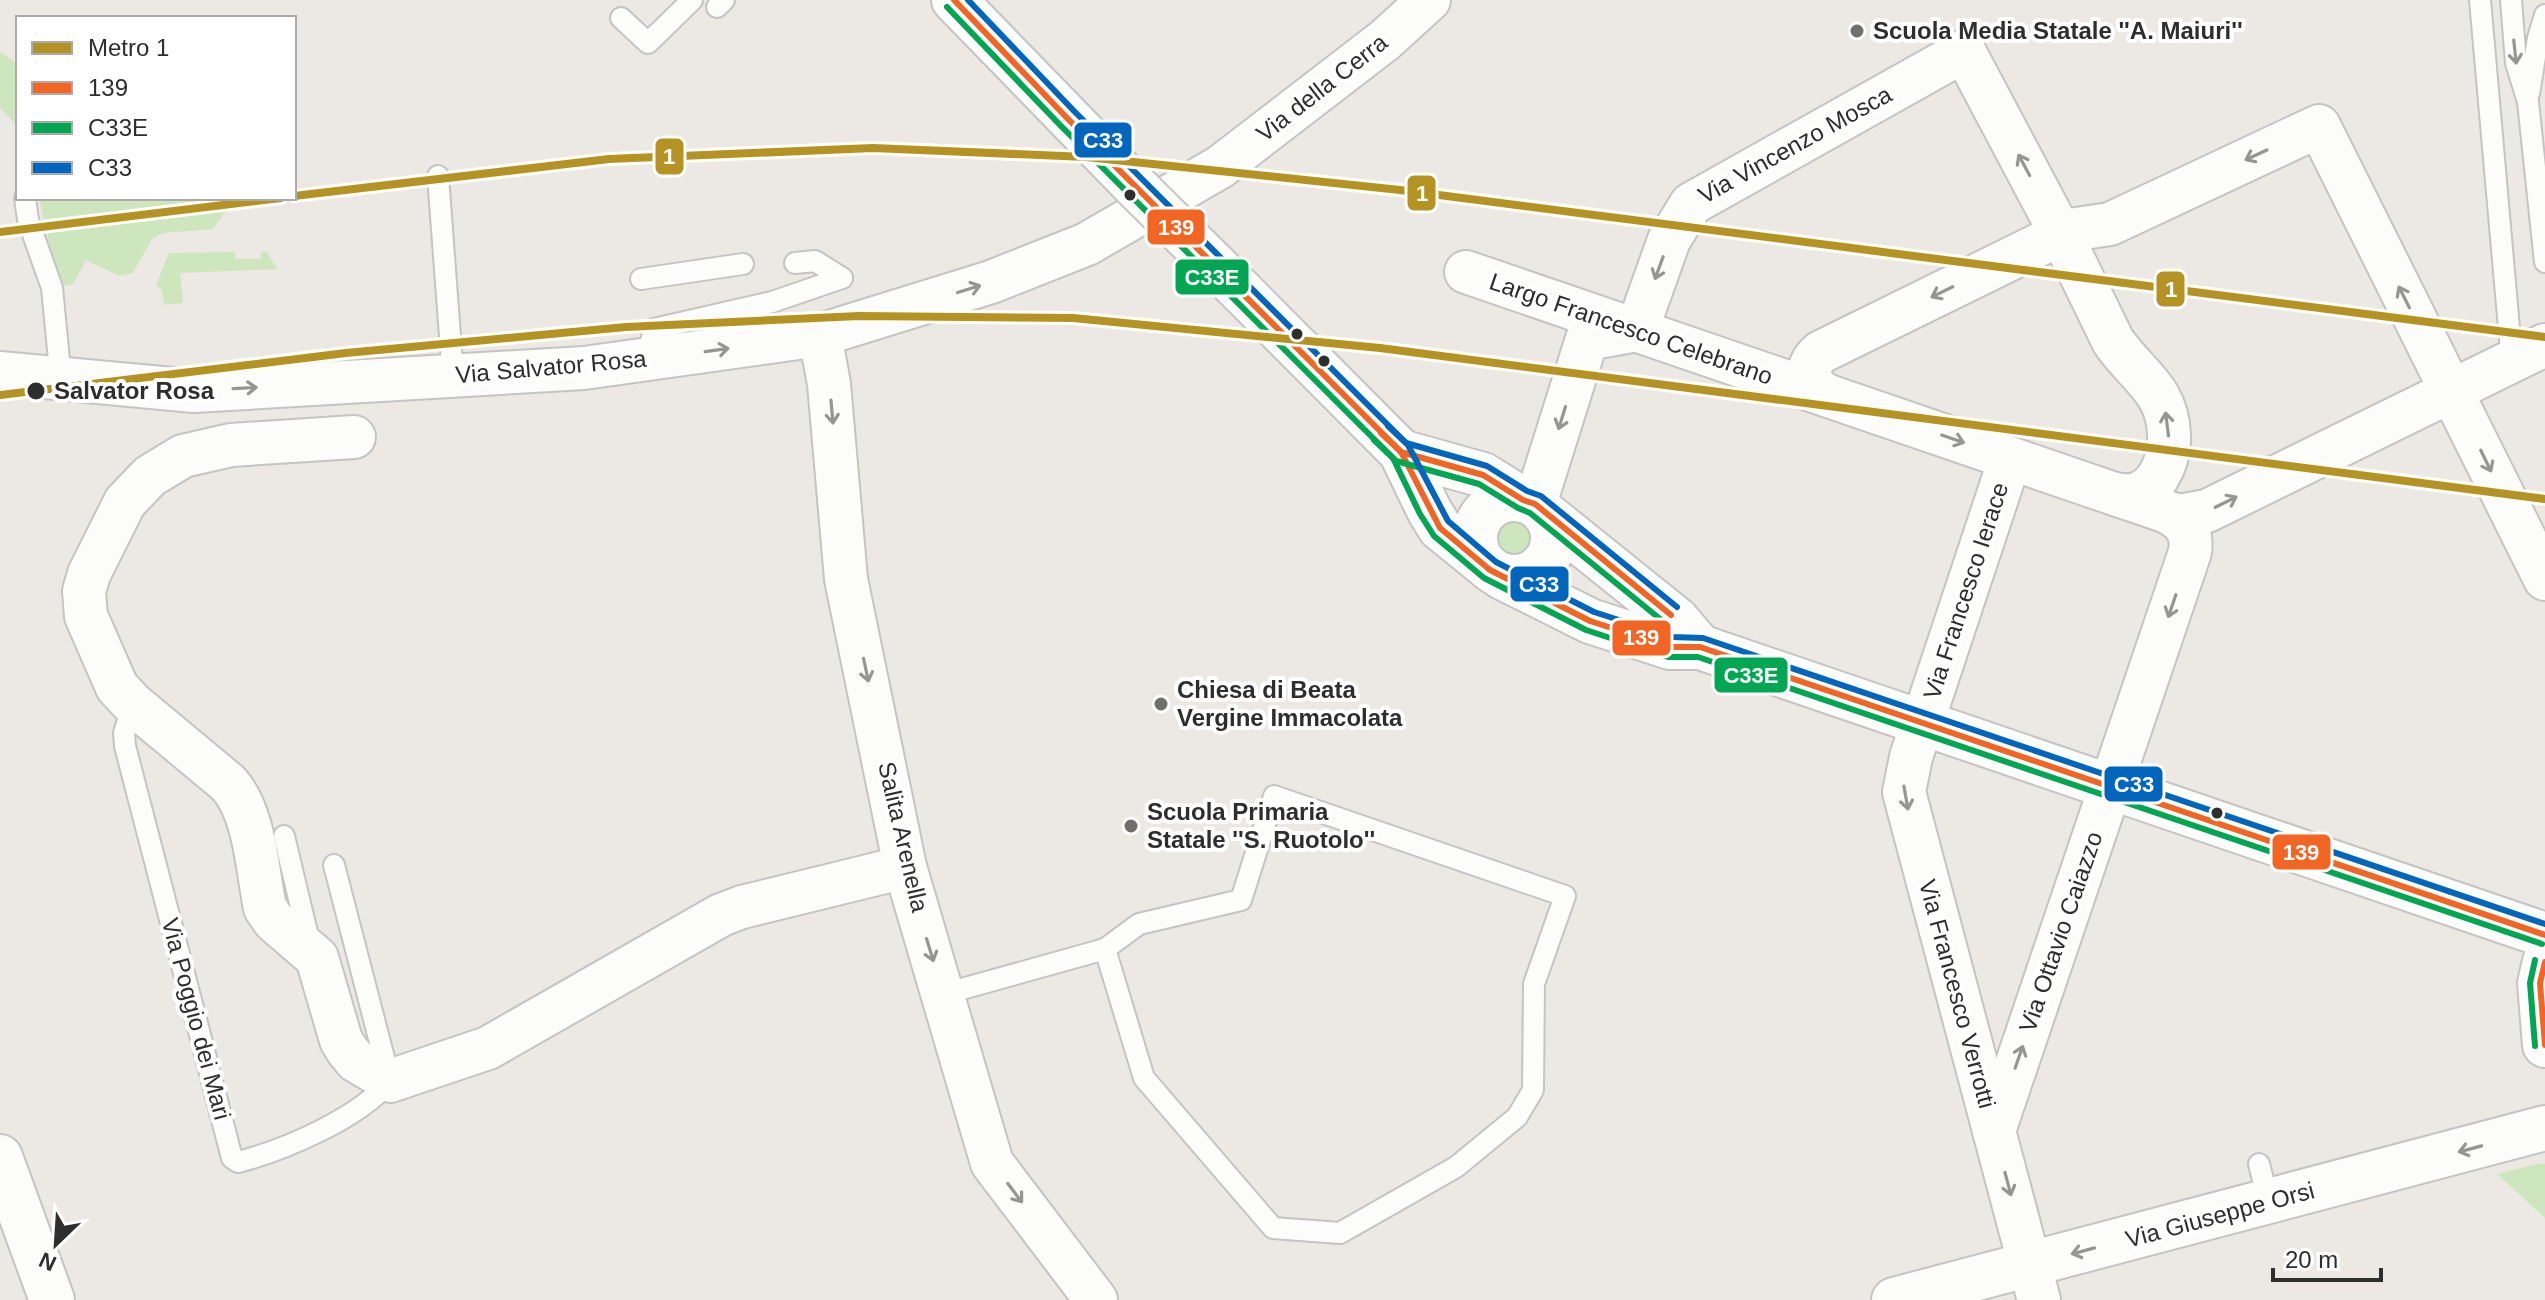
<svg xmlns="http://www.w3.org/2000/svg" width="2545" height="1300" font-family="Helvetica,sans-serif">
<rect width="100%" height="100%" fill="#ece8e4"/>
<g fill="#cee6be">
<path d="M0 52 18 64V127L0 108Z"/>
<path d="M39 198H220L224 213 213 229 163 233 152 239 133 273 119 276 86 260 73 284 59 287Z"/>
<path d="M235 252V259H261V252H267L277 269 180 273 183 303 164 305 162 290 156 285 169 253Z"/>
<path d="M1508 507 1545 533C1545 553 1537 565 1518 570L1482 538 1489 518Z"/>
<path d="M2537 1164H2545V1218L2497 1174Z"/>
</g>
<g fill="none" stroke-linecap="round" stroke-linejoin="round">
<g stroke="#c5c4c5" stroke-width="24">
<g id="service">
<path d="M2480 0 2512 362"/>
<path d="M2511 0 2516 63 2528 102 2545 262"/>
<path d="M717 7 724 0"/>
<path d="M621 18 648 43 692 0"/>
<path d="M2529 94 2538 38 2545 15"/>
<path d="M438 176 453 376"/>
<path d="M25 198 28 220 52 288 59 360 42 377"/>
<path d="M795 263 815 261 842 278"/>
<path d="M641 279 743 264"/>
<path d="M647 359 654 329 772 302 842 278"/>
<path d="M133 704 124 733 125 746 232 1158 238 1162C285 1150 359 1118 390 1081L334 865"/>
<path d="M284 836 310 945"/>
<path d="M944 994 1105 949 1144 1078 1273 1228 1340 1233 1456 1167 1517 1117 1533 1090 1534 984 1565 896 1274 796 1241 900 1139 924 1105 949"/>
<path d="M2259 1164 2269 1203"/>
</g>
</g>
<g stroke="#c5c4c5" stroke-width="46">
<g id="minor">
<path d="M1466 272 2179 516 2207 511 2545 345"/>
<path d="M820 335 829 384 846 579 905 867 992 1163 1096 1300"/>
<path d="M0 373 194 391 584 368 820 335 991 282 1087 244 1220 167 1385 40 1429 0"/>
<path d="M1826 395C1808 385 1803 366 1821 352L2061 234 2070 230 2110 224 2319 126 2545 579"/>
<path d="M354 437 231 445 183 456 150 476 125 502 89 574 84 591 86 616 117 687 133 704 228 783C255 812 257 869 265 908L274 921 317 958 341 1040 347 1050 356 1061 390 1081 488 1048 721 915 742 907 905 867"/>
<path d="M2010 459 1911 757 1904 792 2039 1300"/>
<path d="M1535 504 1587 339 1637 330 1669 240 1691 204 1964 51 2061 234 2113 341C2136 375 2168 389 2169 435 2170 450 2166 464 2158 477 2147 493 2133 498 2115 494"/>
<path d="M1994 1131 2190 552C2193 533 2185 522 2169 513"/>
</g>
</g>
<g stroke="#c5c4c5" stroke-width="48">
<g id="tertiary">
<path d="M954 0 1134 185"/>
<path d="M1242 292 1401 452 1429 510 1440 528 1483 563"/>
<path d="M1401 452 1483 475 1523 500"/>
<circle cx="1514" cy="538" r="39"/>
<path d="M1544 513 1677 620 1700 647"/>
<path d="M1502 577 1590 621 1670 647H1700L2545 935"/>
</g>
</g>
<g stroke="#c5c4c5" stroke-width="48">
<g id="secondary">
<path d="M2545 962 2540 983 2545 1045"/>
<path d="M0 1157 52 1300"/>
<path d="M1894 1300 2545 1128"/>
</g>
</g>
<use href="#service" stroke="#fcfcfb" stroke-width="20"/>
<use href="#minor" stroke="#fcfcfb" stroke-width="42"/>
<use href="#tertiary" stroke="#fcfcfb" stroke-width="44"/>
<use href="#secondary" stroke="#fcfcfb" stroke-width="44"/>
<g stroke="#c5c4c5" stroke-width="48" stroke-linecap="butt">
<path id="tertiary-bridge" d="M1134 185 1242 292"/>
</g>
<use href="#tertiary-bridge" stroke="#fcfcfb" stroke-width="44"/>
<g stroke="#fff" stroke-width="12">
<g id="bus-1">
<path d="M954 0 1067 118 1401 452 1440 528 1490 570 1590 621 1670 647H1700L2545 935"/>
<path d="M1381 433 1401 452 1483 475 1523 500 1535 504 1671 615"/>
<path d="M2545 962 2540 983 2545 1045"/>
</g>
</g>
<g stroke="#fff" stroke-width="12">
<g id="bus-2">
<path d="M947 7 1060 125 1393 458 1420 514 1434 536 1484 578 1586 630 1668 657H1698L2542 944"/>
<path d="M1374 440 1396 461 1479 484 1518 508 1530 513 1665 623"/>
<path d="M2535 1046 2530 983 2535 960"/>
</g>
</g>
<g stroke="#fff" stroke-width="12">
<g id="bus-3">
<path d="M968 0 1074 111 1408 445 1448 521 1496 562 1594 612 1672 637 1703 638 2545 924"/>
<path d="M1388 426 1406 443 1487 466 1527 491 1541 496 1677 607"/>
</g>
</g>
<use href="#bus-1" stroke="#f26522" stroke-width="6"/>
<use href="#bus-2" stroke="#00a651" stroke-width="6"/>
<use href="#bus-3" stroke="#0065bd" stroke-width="6"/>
<g stroke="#fff" stroke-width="14">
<g id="metro-1">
<path d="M294 196 609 159 873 148 1086 157 1400 190 2545 337"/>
<path d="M0 232 281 198"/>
<path d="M0 395 346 353 626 327 859 316 1073 318 1380 348 2545 499"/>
</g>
</g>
<use href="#metro-1" stroke="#b59322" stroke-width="8"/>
</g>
<defs><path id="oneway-shaft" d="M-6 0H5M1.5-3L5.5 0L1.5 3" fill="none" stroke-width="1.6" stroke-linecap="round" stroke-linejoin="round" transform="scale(2)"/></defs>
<g stroke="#959594">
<use href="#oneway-shaft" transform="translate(2515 52) rotate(84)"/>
<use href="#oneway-shaft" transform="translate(2256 155) rotate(155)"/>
<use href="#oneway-shaft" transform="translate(2024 165) rotate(-118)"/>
<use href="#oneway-shaft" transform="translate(1659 268) rotate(110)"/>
<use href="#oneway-shaft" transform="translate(969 289) rotate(-17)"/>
<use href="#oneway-shaft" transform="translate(1942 292) rotate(154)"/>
<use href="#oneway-shaft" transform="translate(2404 297) rotate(-117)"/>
<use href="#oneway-shaft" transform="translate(717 350) rotate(-8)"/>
<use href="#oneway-shaft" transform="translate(245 388) rotate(-3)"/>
<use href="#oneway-shaft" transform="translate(832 412) rotate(85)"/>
<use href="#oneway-shaft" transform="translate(1562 418) rotate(107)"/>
<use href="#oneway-shaft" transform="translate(2167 424) rotate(-97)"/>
<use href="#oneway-shaft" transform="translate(1953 439) rotate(19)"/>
<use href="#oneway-shaft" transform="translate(2486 461) rotate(64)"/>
<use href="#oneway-shaft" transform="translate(2226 502) rotate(-26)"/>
<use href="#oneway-shaft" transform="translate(2172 606) rotate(109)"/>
<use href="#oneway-shaft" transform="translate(866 670) rotate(78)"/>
<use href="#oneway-shaft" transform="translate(1906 798) rotate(80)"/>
<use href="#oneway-shaft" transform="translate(930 950) rotate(73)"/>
<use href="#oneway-shaft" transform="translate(2019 1057) rotate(-71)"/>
<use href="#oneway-shaft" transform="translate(2470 1149) rotate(165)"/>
<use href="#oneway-shaft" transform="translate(2008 1184) rotate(75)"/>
<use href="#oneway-shaft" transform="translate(1015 1193) rotate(53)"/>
<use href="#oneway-shaft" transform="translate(2083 1251) rotate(165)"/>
</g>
<g fill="#706f6e" stroke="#fff" stroke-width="3">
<circle cx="1857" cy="31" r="8"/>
<circle cx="1161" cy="704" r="8"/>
<circle cx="1131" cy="826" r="8"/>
</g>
<g fill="#2e2e2e" stroke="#fff" stroke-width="3">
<circle cx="1130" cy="195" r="7"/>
<circle cx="1297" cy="334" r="7"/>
<circle cx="1324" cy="361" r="7"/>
<circle cx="36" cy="391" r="10"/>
<circle cx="2217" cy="813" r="7"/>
</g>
<g text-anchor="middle" stroke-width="8" stroke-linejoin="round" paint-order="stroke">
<g font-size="24" font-weight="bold" fill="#2e2e2e" stroke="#fff" text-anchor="start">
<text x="1873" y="39">Scuola Media Statale ''A. Maiuri''</text>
<text x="1177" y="698">Chiesa di Beata<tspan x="1177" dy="28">Vergine Immacolata</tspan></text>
<text x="1147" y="820">Scuola Primaria<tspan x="1147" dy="28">Statale ''S. Ruotolo''</tspan></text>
</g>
<g font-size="24" fill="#2e2e2e" stroke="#fff">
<text transform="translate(1322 88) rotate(-38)" y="8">Via della Cerra</text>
<text transform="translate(1795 145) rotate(-29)" y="8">Via Vincenzo Mosca</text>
<text transform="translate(1631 329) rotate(19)" y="8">Largo Francesco Celebrano</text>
<text transform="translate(551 367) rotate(-5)" y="8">Via Salvator Rosa</text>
<text transform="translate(1966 591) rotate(-72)" y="8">Via Francesco Ierace</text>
<text transform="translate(903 837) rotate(77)" y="8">Salita Arenella</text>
<text transform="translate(2061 932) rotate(-71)" y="8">Via Ottavio Caiazzo</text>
<text transform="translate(1957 994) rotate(75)" y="8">Via Francesco Verrotti</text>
<text transform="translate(196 1019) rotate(75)" y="8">Via Poggio dei Mari</text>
<text transform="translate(2220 1215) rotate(-15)" y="8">Via Giuseppe Orsi</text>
</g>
<g font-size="24" font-weight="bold" fill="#2e2e2e" stroke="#fff" text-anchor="start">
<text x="54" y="399">Salvator Rosa</text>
</g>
</g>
<g stroke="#fff" stroke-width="3">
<rect x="1073" y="121" width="60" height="38" rx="8" fill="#0065bd"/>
<rect x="654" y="137" width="31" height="39" rx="8" fill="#b59322"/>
<rect x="1406" y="174" width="31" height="38" rx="8" fill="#b59322"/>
<rect x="1146" y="208" width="60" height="38" rx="8" fill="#f26522"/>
<rect x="1174" y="258" width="76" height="38" rx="8" fill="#00a651"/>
<rect x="2155" y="270" width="31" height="38" rx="8" fill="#b59322"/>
<rect x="1509" y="565" width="61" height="38" rx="8" fill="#0065bd"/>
<rect x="1611" y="619" width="61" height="38" rx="8" fill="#f26522"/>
<rect x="1713" y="656" width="76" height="38" rx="8" fill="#00a651"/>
<rect x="2103" y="765" width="61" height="38" rx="8" fill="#0065bd"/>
<rect x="2271" y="833" width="61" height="38" rx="8" fill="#f26522"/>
</g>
<g font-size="22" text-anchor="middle" font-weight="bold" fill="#fff">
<text x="1103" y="148">C33</text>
<text x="669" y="164">1</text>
<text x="1422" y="201">1</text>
<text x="1176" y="235">139</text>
<text x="1212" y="285">C33E</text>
<text x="2171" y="297">1</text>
<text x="1539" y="592">C33</text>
<text x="1641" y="645">139</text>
<text x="1751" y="683">C33E</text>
<text x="2134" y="792">C33</text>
<text x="2301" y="860">139</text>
</g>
<rect x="16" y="16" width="280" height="184" fill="#ffffff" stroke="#ababab" stroke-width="2"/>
<rect x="32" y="42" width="40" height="12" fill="#b59322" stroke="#ababab" stroke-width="2"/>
<text x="88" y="56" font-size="24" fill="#2e2e2e">Metro 1</text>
<rect x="32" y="82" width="40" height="12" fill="#f26522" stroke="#ababab" stroke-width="2"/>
<text x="88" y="96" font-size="24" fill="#2e2e2e">139</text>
<rect x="32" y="122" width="40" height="12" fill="#00a651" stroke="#ababab" stroke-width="2"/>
<text x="88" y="136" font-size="24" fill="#2e2e2e">C33E</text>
<rect x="32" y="162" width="40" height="12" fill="#0065bd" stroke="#ababab" stroke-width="2"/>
<text x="88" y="176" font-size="24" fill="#2e2e2e">C33</text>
<g transform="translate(56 1244) rotate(205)" stroke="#ffffff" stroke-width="6" paint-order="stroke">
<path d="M0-6L14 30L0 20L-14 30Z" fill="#2e2e2e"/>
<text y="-12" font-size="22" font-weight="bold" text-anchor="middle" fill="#2e2e2e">N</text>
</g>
<path d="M2273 1268v12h108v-12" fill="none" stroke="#2e2e2e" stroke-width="4"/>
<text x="2285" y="1268" font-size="24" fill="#2e2e2e" stroke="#ffffff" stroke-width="6" paint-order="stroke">20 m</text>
</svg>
